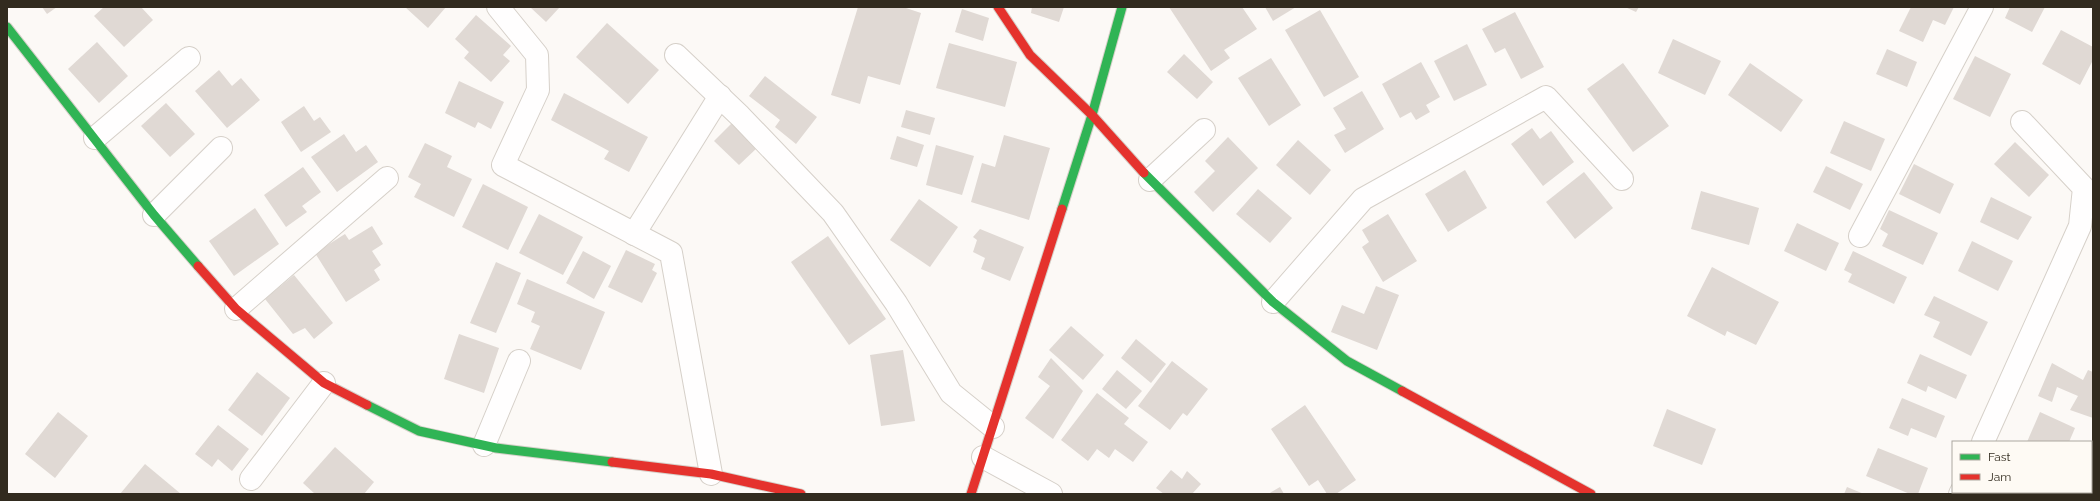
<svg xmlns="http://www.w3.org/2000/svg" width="2100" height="501" font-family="Raleway,sans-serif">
<rect width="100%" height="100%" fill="#fcf9f6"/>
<g fill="#e0d9d4">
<path d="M42 7H57L47 14Z"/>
<path d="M104 7H141L153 20 124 47 94 16Z"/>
<path d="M405 7H446L428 28Z"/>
<path d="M530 7H560L546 22Z"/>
<path d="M858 7H903L921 13 900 85 868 76 860 104 831 95Z"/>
<path d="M1032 7H1064L1059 22 1031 13Z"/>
<path d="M1169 7H1242L1257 29 1224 50 1230 58 1211 71Z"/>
<path d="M1265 7H1296L1273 21Z"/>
<path d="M1625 7H1639L1636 12Z"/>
<path d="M1911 7H1954L1945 25 1933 20 1923 42 1899 31Z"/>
<path d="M2010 7H2045L2032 32 2005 18Z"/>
<path d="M962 9 989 18 983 41 955 32Z"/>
<path d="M1320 10 1359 77 1324 97 1285 30Z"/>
<path d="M1515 12 1544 67 1521 79 1505 48 1495 53 1482 29Z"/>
<path d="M476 15 511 46 503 55 510 61 491 82 464 58 469 52 455 39Z"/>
<path d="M607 23 659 70 628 104 576 57Z"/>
<path d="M2061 30 2093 47V60L2080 85 2042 64Z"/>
<path d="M1673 39 1721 61 1705 95 1658 73Z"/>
<path d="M97 42 128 76 99 103 68 69Z"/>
<path d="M949 43 1017 62 1005 107 936 88Z"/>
<path d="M1467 44 1487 85 1454 101 1434 61Z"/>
<path d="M1887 49 1917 62 1907 87 1876 74Z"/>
<path d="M1184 54 1213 82 1197 99 1167 72Z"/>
<path d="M1975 56 2011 74 1990 117 1953 99Z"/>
<path d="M1271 58 1301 105 1269 126 1238 78Z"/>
<path d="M1421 62 1440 97 1426 105 1430 112 1416 120 1411 112 1400 118 1382 84Z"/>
<path d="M1623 63 1669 126 1633 152 1587 89Z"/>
<path d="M1750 63 1803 100 1781 132 1728 95Z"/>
<path d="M219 70 232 86 241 78 260 100 227 128 195 91Z"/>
<path d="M765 76 817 117 796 144 775 127 780 120 749 96Z"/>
<path d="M459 81 504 102 491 129 478 122 475 128 445 113Z"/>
<path d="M1362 91 1384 129 1345 153 1334 135 1346 129 1333 108Z"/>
<path d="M564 93 648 137 629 172 604 159 609 151 551 120Z"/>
<path d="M166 103 195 134 170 157 141 126Z"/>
<path d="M304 106 314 121 320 117 331 132 301 152 281 122Z"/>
<path d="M906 110 935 118 930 135 901 127Z"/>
<path d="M1844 121 1885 139 1871 171 1830 153Z"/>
<path d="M733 122 758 147 739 165 714 141Z"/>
<path d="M1532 128 1540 139 1551 131 1574 162 1543 186 1511 144Z"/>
<path d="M344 134 356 152 366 145 378 162 337 192 311 157Z"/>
<path d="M1004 135 1050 148 1029 220 971 202 982 163 995 167Z"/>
<path d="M897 136 924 145 917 167 890 159Z"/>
<path d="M1228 137 1258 168 1213 212 1194 192 1215 171 1205 161Z"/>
<path d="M1298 140 1331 170 1310 195 1276 165Z"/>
<path d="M2015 142 2049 175 2029 197 1994 164Z"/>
<path d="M425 143 452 156 447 167 472 179 454 217 414 197 421 184 408 177Z"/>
<path d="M936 145 974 156 962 195 926 185Z"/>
<path d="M1914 164 1954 184 1940 214 1899 194Z"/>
<path d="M1826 166 1863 184 1850 210 1813 192Z"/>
<path d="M303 167 321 192 302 206 307 212 286 227 264 195Z"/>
<path d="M1465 170 1487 208 1448 232 1425 194Z"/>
<path d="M1584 172 1613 208 1575 239 1546 202Z"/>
<path d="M483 184 528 207 508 250 462 227Z"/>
<path d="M1258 189 1292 218 1270 243 1236 214Z"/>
<path d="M1701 191 1759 208 1749 245 1691 229Z"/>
<path d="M1991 197 2032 217 2018 240 1980 222Z"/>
<path d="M919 199 958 227 930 267 890 240Z"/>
<path d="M255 208 279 244 234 276 209 241Z"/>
<path d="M1889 210 1938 233 1923 265 1882 246 1888 234 1880 229Z"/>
<path d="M539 214 583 237 563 275 519 253Z"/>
<path d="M1388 214 1417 261 1383 282 1362 247 1369 242 1362 230Z"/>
<path d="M1797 223 1839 243 1826 271 1784 251Z"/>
<path d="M372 226 383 244 372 251 381 265 374 270 380 280 346 302 315 253 345 234 349 240Z"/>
<path d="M980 229 1024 247 1010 281 981 269 985 258 973 252 977 240 973 237Z"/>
<path d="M828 236 886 319 849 345 791 262Z"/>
<path d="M1972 241 2013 261 1998 291 1958 271Z"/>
<path d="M626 250 655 264 652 270 657 273 642 303 608 287Z"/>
<path d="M583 251 611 266 594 299 566 283Z"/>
<path d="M1853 251 1907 277 1894 304 1848 282 1852 274 1844 270Z"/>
<path d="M496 262 521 273 496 333 470 323Z"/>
<path d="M1712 267 1779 302 1756 345 1727 331 1725 336 1687 316Z"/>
<path d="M294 275 333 323 314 339 305 328 293 334 265 299Z"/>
<path d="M527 279 605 312 581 370 530 349 540 326 531 322 535 312 517 304Z"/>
<path d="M1376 286 1399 295 1377 350 1331 332 1342 305 1364 314Z"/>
<path d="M1934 296 1988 322 1971 356 1933 337 1940 322 1924 315Z"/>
<path d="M1071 326 1104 355 1083 380 1049 350Z"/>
<path d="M459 334 499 348 484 393 444 379Z"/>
<path d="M1136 339 1166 364 1151 383 1121 358Z"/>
<path d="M903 350 915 421 881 426 870 355Z"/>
<path d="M1920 354 1967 375 1956 399 1928 386 1926 392 1907 383Z"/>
<path d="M1051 358 1083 391 1053 439 1025 418 1050 386 1038 377Z"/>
<path d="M1172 361 1208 389 1187 416 1183 413 1170 430 1138 406Z"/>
<path d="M2052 363 2083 380 2088 370 2093 372V418L2070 410 2078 396 2057 387 2052 402 2038 396Z"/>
<path d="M1117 370 1142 391 1126 409 1102 389Z"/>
<path d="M257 372 290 398 262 436 228 410Z"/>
<path d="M1097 393 1129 418 1124 424 1148 442 1133 462 1115 449 1109 458 1097 449 1088 461 1061 440Z"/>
<path d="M1902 398 1945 416 1936 438 1911 428 1908 436 1889 428Z"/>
<path d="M1305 405 1356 480 1336 494H1327L1318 480 1309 486 1271 429Z"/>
<path d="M1667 409 1716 429 1702 465 1653 446Z"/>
<path d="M58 412 88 436 55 478 25 454Z"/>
<path d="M2040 412 2075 428 2069 442H2027Z"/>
<path d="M218 425 249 449 232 471 218 459 212 467 195 454Z"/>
<path d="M335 447 374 482 364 494H315L303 483Z"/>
<path d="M1878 448 1928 468 1918 494H1910L1866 476Z"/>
<path d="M145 464 181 494H120Z"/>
<path d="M1171 470 1182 479 1187 471 1201 484 1192 494H1164L1156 488Z"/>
<path d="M1280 487 1284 494H1268Z"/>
<path d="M1847 487 1864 494H1844Z"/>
<path d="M2016 492H2057L2056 494H2015Z"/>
</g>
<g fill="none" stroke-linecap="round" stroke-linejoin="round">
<g stroke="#d6d0c9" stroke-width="24">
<g id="street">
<path d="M498 7 537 55 538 90 503 165 671 253 711 474"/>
<path d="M676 55 740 116 833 213 896 303 951 393 993 427"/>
<path d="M95 138 189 58"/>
<path d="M1150 180 1204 130"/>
<path d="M154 215 221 148"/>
<path d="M634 234 720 96"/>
<path d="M1860 236 1982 7"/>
<path d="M1273 302 1363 199 1546 97 1622 179"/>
<path d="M236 309 387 178"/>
<path d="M1983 442 2080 226 2084 188 2022 122"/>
<path d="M484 445 519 361"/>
<path d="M983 457 1051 494"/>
<path d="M251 479 324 383"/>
<path d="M1960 494 1961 492"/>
</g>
</g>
<g stroke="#d6d0c9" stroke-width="11">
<g id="fast">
<path d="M7 27 154 215 198 266"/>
<path d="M1144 173 1273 302 1347 361 1402 391"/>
<path d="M1062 209 1092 115 1122 7"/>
<path d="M367 405 419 431 496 448 612 462"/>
</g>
</g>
<g stroke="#d6d0c9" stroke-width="11">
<g id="jam">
<path d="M998 7 1030 55 1092 115 1144 173"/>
<path d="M198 266 236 309 324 383 367 405"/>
<path d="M1402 391 1591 494"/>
<path d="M612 462 711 474 801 494"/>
<path d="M971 494 1062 209"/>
</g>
</g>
<use href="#street" stroke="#fffefe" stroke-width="22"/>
<use href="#fast" stroke="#30b455" stroke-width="9"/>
<use href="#jam" stroke="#e5322d" stroke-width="9"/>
</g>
<rect width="2100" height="501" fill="none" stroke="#322b1f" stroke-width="16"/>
<rect x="1952" y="441" width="140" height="52" fill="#fefaf4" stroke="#aca79f"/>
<rect x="1960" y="454" width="20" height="6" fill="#30b455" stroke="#aca79f"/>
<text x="1988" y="461" font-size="12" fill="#322b1f">Fast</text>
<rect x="1960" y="474" width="20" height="6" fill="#e5322d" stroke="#aca79f"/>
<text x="1988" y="481" font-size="12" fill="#322b1f">Jam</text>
</svg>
